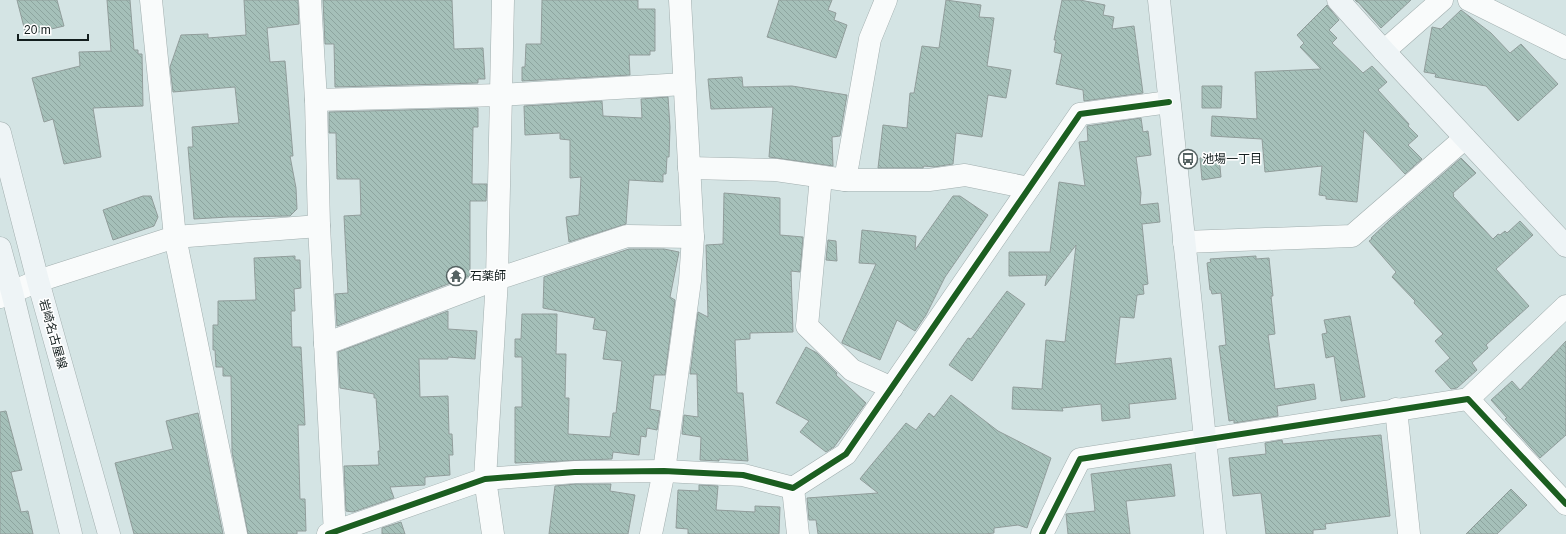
<svg xmlns="http://www.w3.org/2000/svg" width="1566" height="534" font-family="Helvetica,'Noto Sans JP',sans-serif">
<defs>
<pattern id="building-back-hatch" width="6" height="6" patternUnits="userSpaceOnUse"><rect width="6" height="6" fill="#a5c0b9"/><path d="M-1 5l2 2M0 0l6 6M5-1l2 2" fill="none" stroke="#8da59f"/></pattern>
</defs>
<rect width="100%" height="100%" fill="#d4e4e4"/>
<g fill="url(#building-back-hatch)" stroke="#919d9b">
<path d="M17 0H57L64 26 26 35Z"/>
<path d="M107 0H130L134 50H138V54H142L143 106 93 108 101 157 64 164 53 119 44 122 32 78 80 66 79 52 111 51Z"/>
<path d="M244 0H298L299 24 267 28 270 62 285 61 293 156H290L296 188 297 209 290 216 228 217 194 219 188 147H193L192 127 239 123 235 87 173 92 170 67 181 35 208 34V38L246 35Z"/>
<path d="M323 0H452L454 49 483 48 485 79H478V83L335 87 334 44H325Z"/>
<path d="M542 0H638V9H655V51H650V55H629L630 75 522 81V67H525L526 44H541Z"/>
<path d="M779 0H832L828 10 836 13 834 20 847 25 836 58 767 37Z"/>
<path d="M946 0 981 5 979 17 994 18 987 66 1011 70 1006 98 988 95 982 137 956 133 953 164 934 167 924 166 923 168H878L883 125 907 128 910 93H914L922 46 939 48Z"/>
<path d="M1062 0H1080L1105 5 1103 15 1114 17 1112 29 1134 26 1143 93 1084 101 1083 90 1056 84 1062 54 1054 52 1056 40H1054Z"/>
<path d="M1355 0H1411L1381 28 1358 2H1357Z"/>
<path d="M1327 5 1339 20 1329 30 1337 38 1332 43 1363 73 1372 66 1387 82 1378 90 1409 124 1408 126 1418 136 1408 145 1422 159 1405 174 1364 130 1357 202 1326 199V196L1319 195 1322 166 1265 172 1262 139 1211 136 1212 116 1257 119 1255 72 1321 69 1300 47 1304 43 1297 35Z"/>
<path d="M1461 10 1491 33 1510 53 1521 44 1558 84 1518 121 1486 86 1435 77 1436 74 1424 72 1432 27 1441 29Z"/>
<path d="M742 77 743 87 792 86 847 95 840 136 832 137 833 166 769 157 773 107 711 109 708 79Z"/>
<path d="M1202 86H1222L1221 108H1202Z"/>
<path d="M668 97 670 127 669 157H667L666 174H663V182L629 180 626 224 569 242 566 217 579 215 581 177 570 178V140L560 139V133L525 135 524 106 602 101 603 116 642 118 641 99Z"/>
<path d="M478 108V127H473L472 184H487L486 201H470V276L464 278H456V281L337 326 335 294 348 293 344 216 361 215 360 179H337L336 133H329V112Z"/>
<path d="M1141 118 1143 132 1148 131 1151 155 1136 157 1141 193 1140 205 1158 203 1160 222 1142 224 1148 284 1143 285 1144 294 1137 295 1134 318 1120 317 1115 364 1171 358 1176 399 1129 404 1130 418 1102 421 1101 404 1062 408 1063 411 1012 409 1013 387 1042 389 1046 340 1065 342 1076 245 1045 286 1047 275 1009 276V252H1050L1059 182 1085 186 1079 142 1088 141 1087 126Z"/>
<path d="M1219 156 1221 177 1202 180 1200 158Z"/>
<path d="M1461 158 1476 173 1453 193 1454 195 1453 196 1493 239 1498 234 1500 235 1505 231 1507 233 1520 221 1533 235 1496 269 1529 306 1486 345 1488 348 1472 363 1477 370 1457 388 1451 389 1435 371 1450 358 1435 341 1443 334 1414 303 1415 301 1392 277 1396 272 1369 241 1372 239 1371 238 1390 220Z"/>
<path d="M724 193 780 198V235L803 237 800 272 791 271 793 332 750 333V339L735 340 737 393H743L748 461 719 459V461L700 460 701 437 682 434 684 415 698 417 697 374H690L698 312 708 317 706 245 723 244Z"/>
<path d="M143 196H151L158 217 154 226 113 240 103 210Z"/>
<path d="M953 196H960L988 215 945 277 926 315 915 331 897 320 880 360 842 343V342L876 264 859 263 862 230 916 236 915 250Z"/>
<path d="M828 240 836 241 837 261 826 260Z"/>
<path d="M629 249H664L679 252 670 297 675 300 665 375H654L650 409 660 411 657 430 647 428 646 437 641 436 639 455 613 452 612 459 515 463V407H522V357H515V339H521L522 314H557L556 354H566L565 398H569L568 434 610 437 613 413H616L622 361 603 359 607 331 593 329 595 318 543 308 544 277Z"/>
<path d="M295 256V260H300L301 288 294 289 295 311H291L292 347H301L305 425H298L300 499H305L306 531H297V534H248L232 452 231 376H223V367H216L215 350H213V325H218V301L256 300 254 258Z"/>
<path d="M1256 256V259L1269 258 1273 296H1271L1275 334 1268 335 1275 389 1314 384 1316 399 1277 406 1278 416 1234 423V420L1229 421 1219 346 1226 345 1221 293 1212 294 1211 290H1210L1207 263 1211 262 1210 259Z"/>
<path d="M1007 291 1025 304 972 381 949 365 968 338 971 339Z"/>
<path d="M448 311V329L477 331 475 359 448 357V359H419L420 397 448 396 449 434H452L453 455H449L450 475 425 477V485L390 487 394 498 353 512 346 511 344 466 379 465 378 451H380L376 398H374V394L340 388 338 352Z"/>
<path d="M1350 316 1365 397 1341 401 1334 356 1326 358 1322 334 1327 333 1324 320Z"/>
<path d="M1566 341V435L1540 458 1505 419 1507 418 1491 400 1512 381 1520 390Z"/>
<path d="M806 347 817 353 837 373 836 375 866 403 834 447 826 452 800 432 809 421 776 403Z"/>
<path d="M951 395 998 431 1051 458 1027 528 1018 525 994 528V533L985 534H818L816 520H809L807 498 878 493 860 479 863 475 906 423 916 430 929 413 934 417Z"/>
<path d="M6 411 22 470 11 472 21 512 28 511 33 534H0V412Z"/>
<path d="M198 413 223 534H134L115 463 173 449 166 421Z"/>
<path d="M1381 435 1390 516 1325 524 1326 529 1313 530V534H1266L1261 493 1233 496 1229 458 1266 454 1265 443 1282 440 1283 444Z"/>
<path d="M1171 464 1175 496 1126 501 1130 534H1068L1066 514 1095 511 1091 474Z"/>
<path d="M576 484H611L610 491 635 495 628 534H549L555 486Z"/>
<path d="M699 485 718 486 716 510 755 512V506L780 507 779 534H688V529L676 528 678 490 699 491Z"/>
<path d="M1511 489 1527 505 1497 534H1466Z"/>
<path d="M401 522 405 534H382V528Z"/>
</g>
<g fill="none" stroke-linecap="round" stroke-linejoin="round">
<g stroke="#a1aeae" stroke-width="23">
<g id="street">
<path d="M151 0 175 237 236 534"/>
<path d="M310 0 316 100 319 226 335 534"/>
<path d="M1469 0 1566 48"/>
<path d="M1384 51 1442 0"/>
<path d="M316 100 500 95 684 84"/>
<path d="M689 168 776 170 845 180H929L965 175 1029 188"/>
<path d="M821 177 807 326 852 370 892 388"/>
<path d="M845 180 870 39 886 0"/>
<path d="M1184 242 1352 236 1465 138"/>
<path d="M0 297 38 281 175 237 319 226"/>
<path d="M325 344 497 279 627 236 693 237"/>
<path d="M1468 399 1566 306"/>
<path d="M1396 409 1409 534"/>
<path d="M793 488 798 534"/>
<path d="M328 534 485 479 575 472 664 471 743 475 793 488 846 454 1080 114 1169 102"/>
<path d="M493 534 485 479 497 279 503 0"/>
<path d="M651 534 664 471 690 281 693 237 680 0"/>
<path d="M1042 534 1080 459 1468 399 1566 504"/>
</g>
</g>
<g stroke="#a1aeae" stroke-width="23">
<g id="secondary">
<path d="M1159 0 1215 534"/>
<path d="M1338 0 1384 51 1566 246"/>
<path d="M0 133 38 281 109 534"/>
<path d="M0 248 12 292 71 534"/>
</g>
</g>
<use href="#street" stroke="#f9fbfb" stroke-width="22"/>
<use href="#secondary" stroke="#eef4f6" stroke-width="22"/>
<g stroke="#fff" stroke-width="8">
<g id="cycleway">
<path d="M328 534 485 479 575 472 664 471 743 475 793 488 846 454 1080 114 1169 102"/>
<path d="M1042 534 1080 459 1468 399 1566 504"/>
</g>
</g>
<use href="#cycleway" stroke="#1b5e20" stroke-width="6"/>
</g>
<defs>
<g id="bus-ring" transform="scale(1)"><circle r="9.5" fill="#fff" stroke="#566363" stroke-width="1.5"/><path d="M-5-6H5V4H4V6H2V4H-2V6H-4V4H-5ZM-3.5-4V0h7V-4ZM-3.5 1.2v1.5H-2V1.2ZM2 1.2v1.5H3.5V1.2Z" fill="#566363"/></g>
<g id="temple-ring" transform="scale(1)"><circle r="9.5" fill="#fff" stroke="#566363" stroke-width="1.5"/><path d="M0-6L5-2H3V0L6.5 2.5H4V6H1.5V3h-3V6H-4V2.5H-6.5L-3 0V-2H-5Z" fill="#566363"/></g>
</defs>
<g fill-rule="evenodd">
<use href="#bus-ring" x="1188" y="159"/>
<use href="#temple-ring" x="456" y="276"/>
</g>
<g text-anchor="middle" stroke-width="3" stroke-linejoin="round" paint-order="stroke">
<g font-size="12" fill="#121d1d" stroke="#fff" text-anchor="start">
<text x="1202" y="163">池場一丁目</text>
<text x="470" y="280">石薬師</text>
</g>
<g font-size="12" fill="#121d1d" stroke="#fff">
<text transform="translate(53 334) rotate(74)" y="4">岩崎名古屋線</text>
</g>
</g>
<path d="M18 34v6h70v-6" fill="none" stroke="#121d1d" stroke-width="2"/>
<text x="24" y="34" font-size="12" fill="#121d1d" stroke="#ffffff" stroke-width="3" paint-order="stroke">20 m</text>
</svg>
